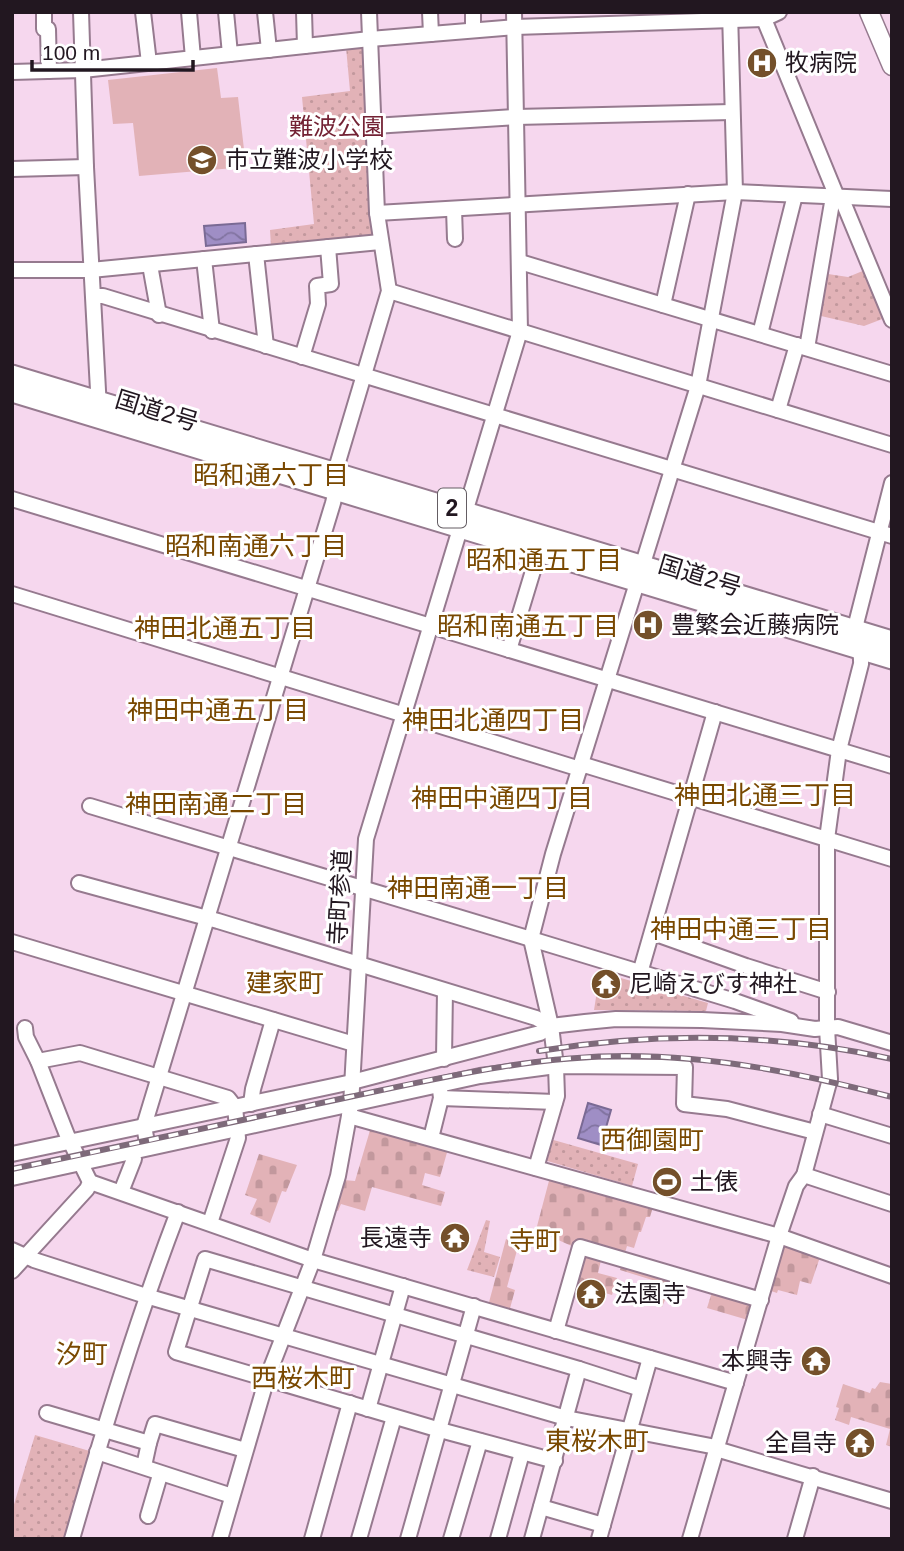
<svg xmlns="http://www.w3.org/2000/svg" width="904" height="1551" font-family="Arial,'Noto Sans JP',sans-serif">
<defs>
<pattern id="green-dots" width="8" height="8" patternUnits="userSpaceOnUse" patternTransform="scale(1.75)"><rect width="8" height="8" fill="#e2b2b7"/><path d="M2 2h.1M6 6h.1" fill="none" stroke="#c2989d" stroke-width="1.8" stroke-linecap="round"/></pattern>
<pattern id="cemetery-stones" width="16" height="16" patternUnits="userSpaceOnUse" patternTransform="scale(1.75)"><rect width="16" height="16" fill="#e2b2b7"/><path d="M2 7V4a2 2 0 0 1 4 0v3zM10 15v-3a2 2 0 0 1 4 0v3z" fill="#c2989d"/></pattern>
<pattern id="water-waves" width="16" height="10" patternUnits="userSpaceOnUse" patternTransform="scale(1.75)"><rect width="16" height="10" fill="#9f8ec5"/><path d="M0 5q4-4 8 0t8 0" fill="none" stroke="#8173a0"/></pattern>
</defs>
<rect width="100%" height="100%" fill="#f6d7ee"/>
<g fill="url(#green-dots)">
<path d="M346 47 365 48 374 236 271 246 270 230 314 224 302 97 350 91Z"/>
<path d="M865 270 885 318 864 326 821 316 828 274 848 277Z"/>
<path d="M600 972 708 1003 706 1011 594 1010Z"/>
<path d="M550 1139 638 1164 632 1186 544 1160Z"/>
<path d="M486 1220 490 1221 484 1252 500 1257 494 1277 467 1270Z"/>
<path d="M35 1435 93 1452 68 1539H12V1511Z"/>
</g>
<g fill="url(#cemetery-stones)">
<path d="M371 1127 448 1149 440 1177 425 1173 422 1185 445 1192 441 1206 372 1187 365 1211 341 1204 338 1211 335 1210 344 1180 355 1181Z"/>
<path d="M259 1154 297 1165 286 1192 282 1191 270 1223 250 1214 257 1199 245 1195Z"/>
<path d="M550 1177 653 1207 650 1217H646L641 1232H639L634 1248 627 1246 624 1256 576 1248 536 1230Z"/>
<path d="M506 1239 519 1243 507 1287 515 1290 509 1312 488 1306Z"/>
<path d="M782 1243 820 1257 811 1284 800 1281 797 1295 778 1290 777 1293 768 1290Z"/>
<path d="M583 1251 602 1256 598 1273 617 1278 612 1295 574 1284Z"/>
<path d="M622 1262 681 1279 674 1303 665 1300 662 1307 658 1306 663 1288 661 1287 662 1283 620 1270Z"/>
<path d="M713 1289 753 1303 748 1320 707 1308Z"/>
<path d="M880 1382 892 1384V1447L886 1445 890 1429 851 1417 849 1425 835 1420 839 1408 836 1407 843 1384 870 1393 872 1388 875 1389Z"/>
</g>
<path fill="#e2b2b7" d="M217 68 221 98 238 97 246 167 139 176 133 123 113 124 108 80Z"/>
<g fill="url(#water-waves)" stroke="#7a6a94" stroke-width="2">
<path d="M245 223 246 242 206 246 204 226Z"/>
<path d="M588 1103 611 1110 601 1145 578 1138Z"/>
</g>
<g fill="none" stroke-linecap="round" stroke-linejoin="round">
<g stroke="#967a8f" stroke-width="18">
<g id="minor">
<path d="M44 12V29H48L49 71"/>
<path d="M81 12 86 167 99 409"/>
<path d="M143 12 149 63"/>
<path d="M189 12 193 58"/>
<path d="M226 12 230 54"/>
<path d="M265 12 269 50"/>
<path d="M304 12 305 46"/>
<path d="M430 12 431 34"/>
<path d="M473 12V30"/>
<path d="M764 19 837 197"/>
<path d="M12 72 83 70 370 39 515 27 764 19 779 12"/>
<path d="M374 126 516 117 732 112"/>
<path d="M12 169 86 167"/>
<path d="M841 197 892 320"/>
<path d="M454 209 455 239"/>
<path d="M377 213 735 192 892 199"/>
<path d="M256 254 266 346"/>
<path d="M204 259 212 331"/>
<path d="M520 262 892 374"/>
<path d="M150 265 159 315"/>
<path d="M12 270H91L380 242"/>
<path d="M389 291 892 445"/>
<path d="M94 296H103L892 536"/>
<path d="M663 305 688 194"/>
<path d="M760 334 795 195"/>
<path d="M807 348 833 197"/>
<path d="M302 357 318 304 317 286 331 284 328 247"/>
<path d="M778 410 797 345"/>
<path d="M12 499 892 766"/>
<path d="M12 594 580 769"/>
<path d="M509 650 539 551"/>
<path d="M581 764 892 859"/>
<path d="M90 806 531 939 735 1001 791 1021"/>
<path d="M79 883 218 921 536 1018 551 1026"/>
<path d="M653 933 746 966 828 992"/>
<path d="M12 942 354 1044"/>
<path d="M640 973 715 712"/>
<path d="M444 1059 445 991"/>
<path d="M38 1061 80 1053 228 1098 235 1107 238 1138 210 1223"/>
<path d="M441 1098 555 1102"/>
<path d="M251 1104 253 1089 273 1020"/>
<path d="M820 1114 892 1136"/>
<path d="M349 1116 779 1236 892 1276"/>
<path d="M431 1138 441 1098 440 1090"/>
<path d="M148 1148 144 1126 333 503 336 490 335 472 389 291 377 213 369 12"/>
<path d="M12 1154 352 1082 540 1033 551 1026 585 1022 616 1019 702 1020 782 1024 815 1029 838 1027 892 1043"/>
<path d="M536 1168 557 1096 556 1066 551 1026 531 939 553 854 698 386 735 192 730 12"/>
<path d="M804 1175 892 1204"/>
<path d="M12 1178 480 1076 556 1066 685 1067 684 1104 727 1109 815 1132"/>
<path d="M90 1182 313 1260 736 1383"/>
<path d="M121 1192 134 1159 131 1152"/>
<path d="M12 1250 34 1260 146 1296 566 1418 716 1447 723 1451 892 1501"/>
<path d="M12 1271 87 1189 90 1182 67 1135 38 1061 26 1037 25 1028"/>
<path d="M556 1331 580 1247 761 1300"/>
<path d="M368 1409 403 1286"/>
<path d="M47 1413 149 1443 144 1466"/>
<path d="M149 1443 155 1424 245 1450"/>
<path d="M97 1452 232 1496"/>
<path d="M555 1461 440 1430 176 1352 205 1259 579 1369 641 1389"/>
<path d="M541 1507 603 1525"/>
<path d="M148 1516 160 1475"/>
<path d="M72 1539C104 1428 137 1319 178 1212"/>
<path d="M220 1539 267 1378 313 1260 338 1176 351 1105 366 839 520 331 514 12"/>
<path d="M312 1539 350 1403"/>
<path d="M359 1539 394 1417"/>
<path d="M408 1539 474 1306"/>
<path d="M451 1539 480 1441"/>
<path d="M498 1539 522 1453"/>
<path d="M532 1539 579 1369"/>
<path d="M599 1539 650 1358"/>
<path d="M690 1539 779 1236 796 1186 804 1175 830 1079 827 1028V839L839 750 861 664C862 647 854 636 857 620L892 483"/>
<path d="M795 1539 813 1476"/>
</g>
</g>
<g stroke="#967a8f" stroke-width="21">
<path id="major" d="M869 12 892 66"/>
</g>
<g stroke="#967a8f" stroke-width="23">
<g id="highway">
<path d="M12 375 892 641"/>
<path d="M12 392 892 659"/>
</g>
</g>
<use href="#minor" stroke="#fff" stroke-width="14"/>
<use href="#major" stroke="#fff" stroke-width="18"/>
<use href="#highway" stroke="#fff" stroke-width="19"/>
<g stroke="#7e6a7a" stroke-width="6">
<g id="rail">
<path d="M539 1051C656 1032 776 1033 892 1059"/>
<path d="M12 1169C124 1146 237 1121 349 1097 440 1078 532 1056 626 1056 717 1056 804 1074 892 1097"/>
</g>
</g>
<use href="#rail" stroke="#fff" stroke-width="3.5" stroke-dasharray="10" stroke-linecap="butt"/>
</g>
<defs>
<g id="hospital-disc" transform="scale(1.575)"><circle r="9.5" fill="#74502a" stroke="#fff"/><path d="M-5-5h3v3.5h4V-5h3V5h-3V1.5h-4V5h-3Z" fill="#fff"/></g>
<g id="school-disc" transform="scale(1.575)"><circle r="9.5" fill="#74502a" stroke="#fff"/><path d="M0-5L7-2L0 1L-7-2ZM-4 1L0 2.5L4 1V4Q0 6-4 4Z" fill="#fff"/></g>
<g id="temple-disc" transform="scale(1.575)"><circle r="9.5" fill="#74502a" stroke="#fff"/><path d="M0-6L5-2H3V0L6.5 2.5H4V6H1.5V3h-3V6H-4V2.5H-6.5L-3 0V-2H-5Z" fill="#fff"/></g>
<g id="stadium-disc" transform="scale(1.575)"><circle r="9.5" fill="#74502a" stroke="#fff"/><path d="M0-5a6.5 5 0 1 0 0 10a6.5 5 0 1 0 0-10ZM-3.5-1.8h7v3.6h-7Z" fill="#fff"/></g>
</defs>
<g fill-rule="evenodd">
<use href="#hospital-disc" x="762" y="63"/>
<use href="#school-disc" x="202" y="160"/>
<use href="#hospital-disc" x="648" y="625"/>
<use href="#temple-disc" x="606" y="984"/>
<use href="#stadium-disc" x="667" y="1182"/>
<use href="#temple-disc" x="455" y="1238"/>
<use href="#temple-disc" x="591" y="1294"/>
<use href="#temple-disc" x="816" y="1361"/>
<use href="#temple-disc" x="860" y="1443"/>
</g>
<g text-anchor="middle" stroke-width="6" stroke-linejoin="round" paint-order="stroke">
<rect fill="#fff" stroke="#645d63" stroke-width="2" x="438" y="488.5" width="28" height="39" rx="5"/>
<g font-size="23" font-weight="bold" fill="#221720">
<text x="452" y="516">2</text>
</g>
<g font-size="24" fill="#221720" stroke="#fff" text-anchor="start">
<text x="785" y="71">牧病院</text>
<text x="225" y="168">市立難波小学校</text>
<text x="671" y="633">豊繁会近藤病院</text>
<text x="629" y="992">尼崎えびす神社</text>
<text x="690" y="1190">土俵</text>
<text x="432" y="1246" text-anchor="end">長遠寺</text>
<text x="614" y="1302">法園寺</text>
<text x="793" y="1369" text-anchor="end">本興寺</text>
<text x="837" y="1451" text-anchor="end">全昌寺</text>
</g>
<g font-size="24" fill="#732234" stroke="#fff">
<text x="337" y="135">難波公園</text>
</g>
<g font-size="24" fill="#221720" stroke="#fff">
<text transform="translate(157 411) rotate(17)" y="8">国道2号</text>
<text transform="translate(700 576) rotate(17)" y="8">国道2号</text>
<text transform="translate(340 897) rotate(-87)" y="8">寺町参道</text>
</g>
<g font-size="26" fill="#794800" stroke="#fff">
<text x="271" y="484">昭和通六丁目</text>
<text x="256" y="555">昭和南通六丁目</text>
<text x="544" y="569">昭和通五丁目</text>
<text x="528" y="635">昭和南通五丁目</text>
<text x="225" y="637">神田北通五丁目</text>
<text x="218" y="719">神田中通五丁目</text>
<text x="493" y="729">神田北通四丁目</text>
<text x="765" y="804">神田北通三丁目</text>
<text x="502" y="807">神田中通四丁目</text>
<text x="216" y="813">神田南通二丁目</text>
<text x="478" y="897">神田南通一丁目</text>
<text x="741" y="938">神田中通三丁目</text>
<text x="285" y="992">建家町</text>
<text x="652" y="1149">西御園町</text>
<text x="535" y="1250">寺町</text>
<text x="82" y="1363">汐町</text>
<text x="303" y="1387">西桜木町</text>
<text x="597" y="1450">東桜木町</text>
</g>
</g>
<rect width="904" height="1551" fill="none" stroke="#221720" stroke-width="28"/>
<path d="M32 60v10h161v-10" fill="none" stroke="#221720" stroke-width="3.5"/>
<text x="42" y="60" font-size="21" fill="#221720" stroke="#ffffff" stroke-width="5" paint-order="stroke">100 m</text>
</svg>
